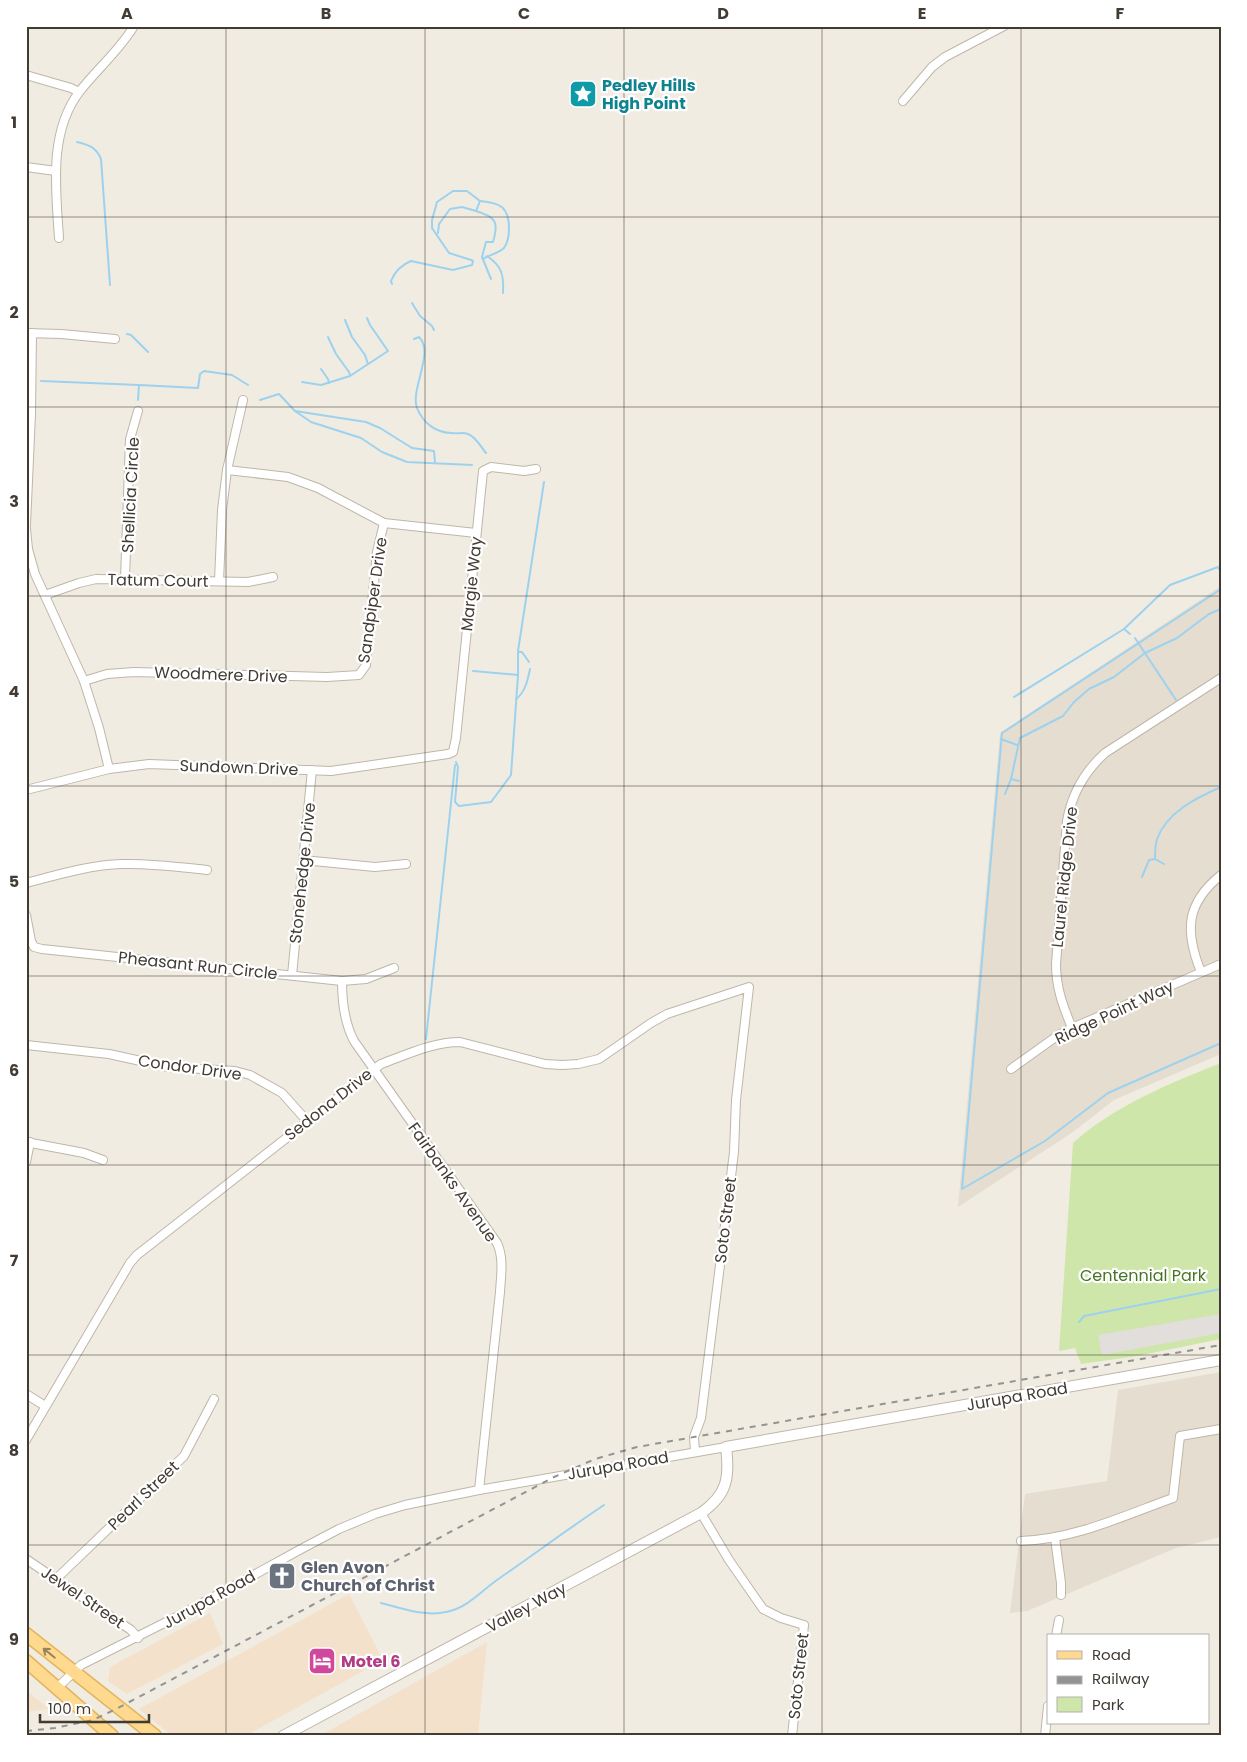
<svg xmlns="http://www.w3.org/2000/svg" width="1247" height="1762" font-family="Poppins,sans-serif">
<rect width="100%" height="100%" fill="#f1ece2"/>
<g fill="#e5ddd0">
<path d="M1221 586V1054L1114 1100 1073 1132 958 1207 1000 733Z"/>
<path d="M1221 1372V1537L1176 1548 1027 1611 1010 1613 1025 1494 1107 1481 1118 1390Z"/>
</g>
<g fill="#f4e1cc">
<path d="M349 1594 383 1660 249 1734 245 1736H172L139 1709Z"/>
<path d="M210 1613 223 1644 127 1694 108 1681 110 1667Z"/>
<path d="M487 1642 478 1736H319L323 1734Z"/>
<path d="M26 1690 49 1709 26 1712Z"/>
</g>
<path fill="#cee6aa" d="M1221 1063V1339L1137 1356 1081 1364 1075 1348 1059 1351 1073 1143C1114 1106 1170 1083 1221 1063Z"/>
<path fill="#e1dedb" d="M1221 1314V1333L1102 1355 1098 1335Z"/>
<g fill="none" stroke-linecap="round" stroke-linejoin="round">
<g stroke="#9dd2ef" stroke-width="2">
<path d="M77 142C89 145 96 147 101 159L110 285"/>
<path d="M438 233 439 224 450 209 462 207 476 211"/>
<path d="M487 256C502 266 504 275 503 293"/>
<path d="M483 259C489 255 499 253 504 248 508 242 509 235 509 229 509 207 501 203 480 201L476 211C496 217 499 222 493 242H486L482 257 491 279"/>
<path d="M392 284 391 281C395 271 401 265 411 261L453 270 472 265 473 261 471 260 449 253 432 228V220L437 202 453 191H467L480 201"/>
<path d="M412 303 420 316 432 326 434 330"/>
<path d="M345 320 352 337 365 355 368 364"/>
<path d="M127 334 131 335 148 352"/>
<path d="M328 337 336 354 349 372 350 375"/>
<path d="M414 339 419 337C435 352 410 389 417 408 423 423 436 433 452 433 457 434 463 432 468 434 476 437 481 447 486 453"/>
<path d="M321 369 328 379 329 383"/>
<path d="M41 381 139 385"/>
<path d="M302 382 321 385 350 376 388 351 370 325 367 318"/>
<path d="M138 400 139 385 198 388 200 374 204 371 232 375 248 385"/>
<path d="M260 400 279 394 295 411 311 422 361 438 382 452 407 462 472 465"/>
<path d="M295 411 366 422 380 428 412 448 434 451 435 462"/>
<path d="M1221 589 1002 733 962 1189 1045 1141 1108 1093 1221 1043"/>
<path d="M1124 629 1130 634"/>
<path d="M1135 638 1176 700"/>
<path d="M519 652H522L529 662"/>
<path d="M518 675V651L544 482"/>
<path d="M1014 697 1124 629 1170 585 1218 567 1219 569"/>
<path d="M516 699C525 693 528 679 530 669"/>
<path d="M1001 739 1017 745"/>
<path d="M456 762 458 767 455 802 459 806 491 802 511 775 518 675 473 671"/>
<path d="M1011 779 1019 781"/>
<path d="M1005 794 1011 779 1020 738 1063 716 1074 702 1089 689 1114 677 1145 653 1177 638 1209 614 1221 609"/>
<path d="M1155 859 1164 864"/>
<path d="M1142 877 1149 860 1155 859C1155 853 1155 845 1157 839 1167 812 1196 798 1221 787"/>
<path d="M426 1039 455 765"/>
<path d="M1079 1322 1084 1316 1221 1289"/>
<path d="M381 1603C401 1608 425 1617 446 1612 467 1608 480 1592 497 1580 533 1555 568 1529 604 1505"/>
</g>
<g stroke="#bfb6a8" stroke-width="10">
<g id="minor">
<path d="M26 75 71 88 79 92"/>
<path d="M903 101 932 67 945 57 1004 26"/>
<path d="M26 167 56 171"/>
<path d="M59 238C56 190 48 132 80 91 98 68 119 51 134 26"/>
<path d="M26 333 61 334 115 339"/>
<path d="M227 470 288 477 318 488 384 523 476 533"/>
<path d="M26 525 31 414 32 333"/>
<path d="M26 529 28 549 35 574 84 681 99 728 109 769"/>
<path d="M125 579 130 439 138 411"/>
<path d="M219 581 222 510 227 470 243 400"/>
<path d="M45 595 79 583 96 579 248 582 273 577"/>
<path d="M84 681 107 674 134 672 327 677 359 675 366 665 377 552 384 523"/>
<path d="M26 790 109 769 149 764 331 771 448 754 453 752 456 738 483 471 491 467 524 471 536 469"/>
<path d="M303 860 375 867 406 864"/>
<path d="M26 883C57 875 89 865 122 864 150 863 179 867 207 870"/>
<path d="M26 915 31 941 34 947 42 949 342 981 366 979 394 968"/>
<path d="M1201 972C1185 932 1185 904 1221 875"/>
<path d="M292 975 312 770"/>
<path d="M342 981C342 1002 344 1022 354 1041L497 1243C504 1258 501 1275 500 1292L479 1490"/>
<path d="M1072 1028C1063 1006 1056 988 1056 964L1067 821C1072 793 1084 772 1105 753L1221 678"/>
<path d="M26 1045 109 1054 168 1067 235 1071 250 1075 282 1093 307 1121"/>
<path d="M1011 1069 1057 1036 1072 1028 1221 964"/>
<path d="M26 1142 84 1153 103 1160"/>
<path d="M26 1162 30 1142"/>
<path d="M26 1394 45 1406"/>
<path d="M26 1440 130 1263 137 1255 381 1064C406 1055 433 1042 460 1042L545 1064 562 1065 578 1064 599 1059 651 1023 667 1014 749 987 736 1100 734 1152 701 1418 694 1437 695 1452"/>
<path d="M701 1513 729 1560 763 1609 781 1618 804 1625 792 1736"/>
<path d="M1055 1538 1061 1583V1595"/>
<path d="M1021 1541C1075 1539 1123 1516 1173 1498L1180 1436 1221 1429"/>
<path d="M26 1559 131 1630 138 1638"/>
<path d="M56 1579 184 1456 214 1399"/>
<path d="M1056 1636 1059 1620"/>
<path d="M58 1687 81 1665 188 1611 303 1548 339 1529 375 1514 405 1505 479 1490 726 1447"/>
<path d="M1045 1736 1048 1706"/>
</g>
</g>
<g stroke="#bfb6a8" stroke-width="12">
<path id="tertiary" d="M283 1736 701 1513C727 1495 730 1478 726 1447L1221 1360"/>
</g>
<g stroke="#e3b55e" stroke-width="15">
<g id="primary">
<path d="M26 1634 155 1736"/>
<path d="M26 1661 112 1736"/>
</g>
</g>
<use href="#minor" stroke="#fff" stroke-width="8"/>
<use href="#tertiary" stroke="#fff" stroke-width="10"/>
<use href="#primary" stroke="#fed98e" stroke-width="12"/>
<path stroke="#939393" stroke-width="2" stroke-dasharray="6 6" stroke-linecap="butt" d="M26 1731 55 1728 93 1720 118 1708 554 1477 595 1459 637 1447 1221 1345"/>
</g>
<defs><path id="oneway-shaft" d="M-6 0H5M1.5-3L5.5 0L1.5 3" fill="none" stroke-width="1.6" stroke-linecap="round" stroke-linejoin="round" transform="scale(1.25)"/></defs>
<use stroke="#97825c" href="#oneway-shaft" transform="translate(49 1653) rotate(-141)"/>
<path fill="none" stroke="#423b33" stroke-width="1" stroke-opacity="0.55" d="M226 26V1736M425 26V1736M624 26V1736M822 26V1736M1021 26V1736M26 217H1221M26 407H1221M26 596H1221M26 786H1221M26 976H1221M26 1165H1221M26 1355H1221M26 1545H1221"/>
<defs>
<g id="sight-square" transform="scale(1.4375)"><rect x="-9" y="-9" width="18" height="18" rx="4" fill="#0f9aa8" stroke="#fff"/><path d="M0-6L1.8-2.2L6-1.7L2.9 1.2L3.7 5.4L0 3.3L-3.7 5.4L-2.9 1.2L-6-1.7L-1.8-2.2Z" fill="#fff"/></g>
<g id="church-square" transform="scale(1.4375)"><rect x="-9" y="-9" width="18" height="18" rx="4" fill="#6b7280" stroke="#fff"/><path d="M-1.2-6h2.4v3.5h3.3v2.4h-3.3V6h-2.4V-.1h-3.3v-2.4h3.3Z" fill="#fff"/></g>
<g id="hotel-square" transform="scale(1.4375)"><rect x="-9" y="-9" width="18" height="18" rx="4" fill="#d1479c" stroke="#fff"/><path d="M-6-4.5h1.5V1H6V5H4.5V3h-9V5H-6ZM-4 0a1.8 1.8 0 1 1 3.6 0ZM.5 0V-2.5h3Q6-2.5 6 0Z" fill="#fff"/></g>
</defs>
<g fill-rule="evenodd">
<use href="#sight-square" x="583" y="94"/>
<use href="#church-square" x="282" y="1576"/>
<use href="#hotel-square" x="322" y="1661"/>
</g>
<g text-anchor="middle" stroke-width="4.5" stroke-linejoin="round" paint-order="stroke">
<g font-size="16" font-weight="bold" fill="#0d838f" stroke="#fff" text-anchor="start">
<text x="602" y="91">Pedley Hills<tspan x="602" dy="18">High Point</tspan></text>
</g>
<g font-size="16" fill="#423b33" stroke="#fff">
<text transform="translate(130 495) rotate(-87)" y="6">Shellicia Circle</text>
<text transform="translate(158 580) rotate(1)" y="6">Tatum Court</text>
<text transform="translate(471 584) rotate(-84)" y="6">Margie Way</text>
<text transform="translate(372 600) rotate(-82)" y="6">Sandpiper Drive</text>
<text transform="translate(221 674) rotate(2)" y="6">Woodmere Drive</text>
<text transform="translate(239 767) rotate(2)" y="6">Sundown Drive</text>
<text transform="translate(302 873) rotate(-84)" y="6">Stonehedge Drive</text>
<text transform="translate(1064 877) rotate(-84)" y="6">Laurel Ridge Drive</text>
<text transform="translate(198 965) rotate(6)" y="6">Pheasant Run Circle</text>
<text transform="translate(1114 1012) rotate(-25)" y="6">Ridge Point Way</text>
<text transform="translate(190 1067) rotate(8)" y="6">Condor Drive</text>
<text transform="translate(328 1104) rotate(-38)" y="6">Sedona Drive</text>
<text transform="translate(453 1182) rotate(55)" y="6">Fairbanks Avenue</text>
<text transform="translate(725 1220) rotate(-83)" y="6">Soto Street</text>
<text transform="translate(1017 1396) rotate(-10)" y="6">Jurupa Road</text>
<text transform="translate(618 1465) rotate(-10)" y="6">Jurupa Road</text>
<text transform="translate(143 1495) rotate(-44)" y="6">Pearl Street</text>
<text transform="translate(83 1597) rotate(34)" y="6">Jewel Street</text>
<text transform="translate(209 1599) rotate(-29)" y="6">Jurupa Road</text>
<text transform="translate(526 1607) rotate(-28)" y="6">Valley Way</text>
<text transform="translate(798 1676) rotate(-84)" y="6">Soto Street</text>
</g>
<g font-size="16" fill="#477327" stroke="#fff">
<text x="1143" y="1281">Centennial Park</text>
</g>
<g font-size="16" font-weight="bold" fill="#5b616d" stroke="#fff" text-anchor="start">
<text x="301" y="1573">Glen Avon<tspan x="301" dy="18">Church of Christ</tspan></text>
</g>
<g font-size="16" font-weight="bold" fill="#b23c85" stroke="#fff" text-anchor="start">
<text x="341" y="1667">Motel 6</text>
</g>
</g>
<rect width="1247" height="1762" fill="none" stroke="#ffffff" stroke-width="55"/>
<rect x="1047" y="1634" width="162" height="90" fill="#ffffff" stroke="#b3b1ad"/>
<rect x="1057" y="1651" width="25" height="8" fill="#fed98e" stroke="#b3b1ad"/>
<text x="1092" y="1660" font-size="15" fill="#423b33">Road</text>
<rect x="1057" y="1676" width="25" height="8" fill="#939393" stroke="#b3b1ad"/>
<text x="1092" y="1684" font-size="15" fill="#423b33">Railway</text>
<rect x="1057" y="1697" width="25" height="15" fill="#cee6aa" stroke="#b3b1ad"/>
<text x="1092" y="1710" font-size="15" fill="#423b33">Park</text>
<path d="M40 1714v8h109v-8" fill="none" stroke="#423b33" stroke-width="2.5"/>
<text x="48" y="1714" font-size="15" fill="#423b33" stroke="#ffffff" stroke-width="4" paint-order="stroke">100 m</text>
<rect x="28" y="28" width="1192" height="1706" fill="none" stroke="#423b33" stroke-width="2"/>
<g font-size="16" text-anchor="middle" font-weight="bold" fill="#423b33">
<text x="127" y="19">A</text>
<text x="326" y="19">B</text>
<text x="524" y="19">C</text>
<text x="723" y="19">D</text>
<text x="922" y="19">E</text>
<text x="1120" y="19">F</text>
<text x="14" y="128">1</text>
<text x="14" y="318">2</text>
<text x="14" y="507">3</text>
<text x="14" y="697">4</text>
<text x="14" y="887">5</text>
<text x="14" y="1076">6</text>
<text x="14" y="1266">7</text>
<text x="14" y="1456">8</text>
<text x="14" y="1645">9</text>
</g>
</svg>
